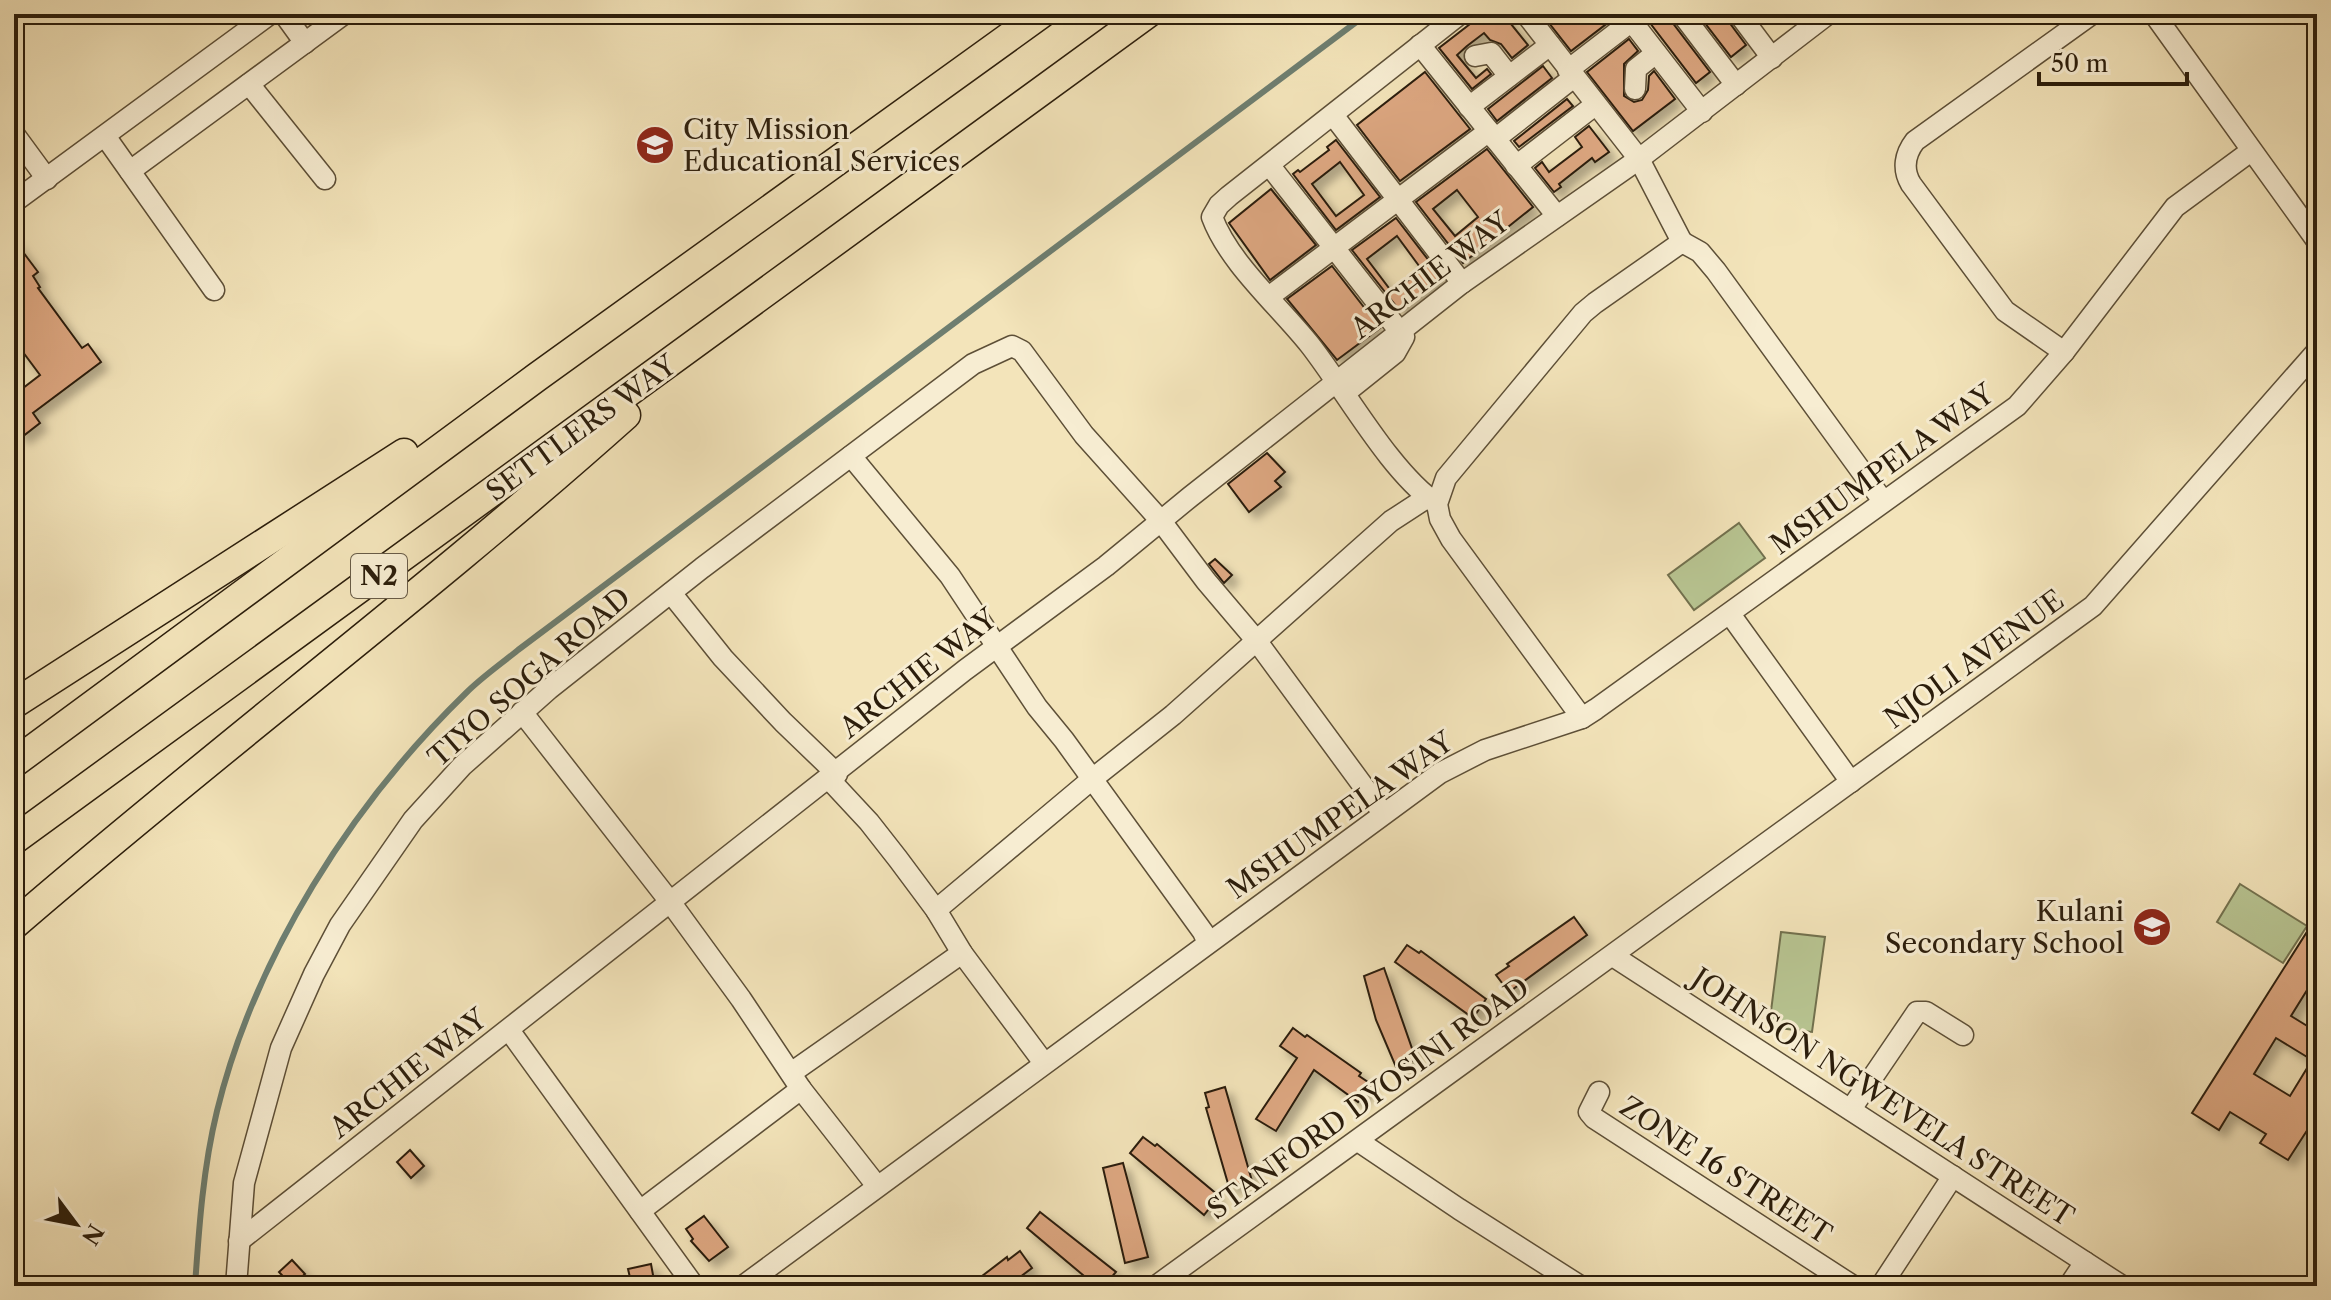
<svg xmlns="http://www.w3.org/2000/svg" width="2331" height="1300" font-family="'Libre Caslon Text',serif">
<defs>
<filter id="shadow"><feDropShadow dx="7" dy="7" stdDeviation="4" flood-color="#0004"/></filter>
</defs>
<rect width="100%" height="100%" fill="#f3e4ba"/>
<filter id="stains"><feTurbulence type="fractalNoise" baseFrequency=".0025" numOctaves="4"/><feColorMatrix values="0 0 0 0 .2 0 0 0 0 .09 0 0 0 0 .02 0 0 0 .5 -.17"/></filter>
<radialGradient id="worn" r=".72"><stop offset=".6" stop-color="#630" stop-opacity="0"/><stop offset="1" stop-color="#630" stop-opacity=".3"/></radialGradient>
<g fill="#b8c592" stroke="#72714e" stroke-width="2">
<path d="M1739 523 1765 558 1694 610 1668 575Z"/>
<path d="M2240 884 2307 926 2283 963 2217 922Z"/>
<path d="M1781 932 1825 937 1812 1032 1769 1027Z"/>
</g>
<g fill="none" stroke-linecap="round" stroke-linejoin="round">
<path stroke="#6e7e70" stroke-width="6" d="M195 1286C199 1228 203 1168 217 1111 255 956 352 804 466 693 482 677 501 664 518 650L1367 14"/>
</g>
<g fill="#dda781" stroke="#2b1d0b" stroke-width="2" fill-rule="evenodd" filter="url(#shadow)">
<path d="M1483 14H1503L1528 45 1512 58 1501 44 1490 40 1484 33 1467 46 1457 55 1476 78 1487 69 1491 74 1472 89 1439 48Z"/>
<path d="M1542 14H1613L1614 18 1571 51Z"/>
<path d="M1657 14H1669L1672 22 1710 72 1696 83 1650 23Z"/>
<path d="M1698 14H1726L1729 22 1746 45 1731 57Z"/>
<path d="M1629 39 1638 51 1624 64V96L1634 102 1642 100 1648 90 1649 76 1654 71 1675 99 1633 131 1587 72Z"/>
<path d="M1543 66 1552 78 1497 121 1488 109Z"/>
<path d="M1425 72 1470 129 1400 181 1357 125Z"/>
<path d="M1567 99 1573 106 1519 147 1514 141Z"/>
<path d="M1589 126 1609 152 1595 162 1592 158 1559 184 1561 187 1554 192 1535 168 1542 162 1549 172 1582 147 1575 137Z"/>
<path d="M1336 140 1380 197 1336 230 1293 174 1298 170 1300 172 1329 150 1327 147ZM1340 162 1364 195 1336 216 1312 184Z"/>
<path d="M1487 149 1533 207 1463 263 1416 202ZM1457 190 1478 217 1455 236 1433 209Z"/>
<path d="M1271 189 1316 245 1270 280 1229 223Z"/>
<path d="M1396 218 1443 279 1404 305 1406 307 1400 311 1352 250ZM1397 236 1422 270 1392 292 1367 259Z"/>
<path d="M14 240 38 272 33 276 40 287 38 288 82 348 88 344 101 362 33 413 40 423 22 437 14 426V395L40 375 14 340 23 333 14 320Z"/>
<path d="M1332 266 1380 328 1337 360 1287 299Z"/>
<path d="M1267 453 1285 472 1275 481 1281 487 1249 512 1228 484Z"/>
<path d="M1215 559 1232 575 1224 583 1209 564Z"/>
<path d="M2317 916V974L2291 1016 2317 1032V1115L2288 1160 2260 1143 2266 1134 2230 1112 2219 1130 2192 1113ZM2276 1038 2312 1060 2290 1096 2254 1074Z"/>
<path d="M1574 917 1587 935 1509 992 1496 975 1509 966 1507 964Z"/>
<path d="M1407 945 1419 953 1421 951 1486 999 1473 1018 1395 962Z"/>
<path d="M1384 968 1416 1060 1396 1067 1376 1020 1364 976Z"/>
<path d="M1293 1028 1305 1037 1307 1035 1361 1073 1359 1076 1371 1084 1358 1102 1314 1070 1276 1131 1256 1119 1297 1058 1280 1046Z"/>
<path d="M1225 1087 1252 1181 1229 1187 1206 1108 1209 1107 1205 1093Z"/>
<path d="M1143 1137 1155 1146 1157 1144 1219 1196 1204 1215 1130 1153Z"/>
<path d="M410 1150 424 1166 411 1178 397 1162Z"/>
<path d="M1123 1163 1148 1257 1125 1263 1103 1168Z"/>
<path d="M1040 1212 1116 1272 1104 1286H1096L1027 1228Z"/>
<path d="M704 1216 728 1247 709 1261 691 1241 693 1239 686 1229Z"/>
<path d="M1020 1251 1032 1268 1008 1286H969L1007 1257 1008 1260Z"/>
<path d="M292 1260 305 1274 292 1286 279 1272Z"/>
<path d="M651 1264 655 1286H632L628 1269Z"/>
</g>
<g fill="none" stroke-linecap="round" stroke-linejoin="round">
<g stroke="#5d4f37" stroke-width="23">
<g id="minor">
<path d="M284 14 305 43"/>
<path d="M1526 14 1639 159 1682 242"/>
<path d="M1626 14 1702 112"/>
<path d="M1682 14 1736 85"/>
<path d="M1739 14 1772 58"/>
<path d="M2154 14 2317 241"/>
<path d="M1420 45 1557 216"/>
<path d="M1475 56 1491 53 1509 76"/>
<path d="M1568 70 1641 14"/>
<path d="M249 84 325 179"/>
<path d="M1635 89 1636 69 1656 53"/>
<path d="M1469 107 1550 45"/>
<path d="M1333 115 1462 283"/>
<path d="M14 134 47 179"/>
<path d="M105 136 214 290"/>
<path d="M1495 139 1574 77"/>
<path d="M1270 166 1404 337 1395 353 1345 393"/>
<path d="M1516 166 1595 105"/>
<path d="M130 171 344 14"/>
<path d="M14 202 270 14"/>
<path d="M1270 296 1489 131"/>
<path d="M2064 352 2005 311 1911 184C1902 169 1905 154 1915 141L2092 14"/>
<path d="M851 456 950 576 1037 707 1064 740 1203 932 1208 943"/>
<path d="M1437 504C1390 472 1346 391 1310 345 1279 306 1229 263 1212 217L1219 205 1229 196 1460 14"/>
<path d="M671 593 723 658 783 722 837 774"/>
<path d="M1730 614 1851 782"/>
<path d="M522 712 671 903 741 999 801 1089 877 1186"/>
<path d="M1582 718 1451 539 1440 519 1437 504 1446 478 1583 313 1595 303 1682 242 1700 252 1716 271 1883 501"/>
<path d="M829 779 869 822 898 859 936 910 962 953 1044 1063"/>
<path d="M936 910 1091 780 1173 715 1391 521 1428 497"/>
<path d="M1613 956 2122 1286"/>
<path d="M509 1030 694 1286"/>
<path d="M791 1073 962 953"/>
<path d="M1599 1092 1589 1112 1594 1118 1853 1286"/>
<path d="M1851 1109 1917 1012H1926L1963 1035"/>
<path d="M1358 1141 1459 1209 1580 1286"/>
<path d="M640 1211 801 1089"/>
<path d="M239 1241 965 670 1106 566 1190 497 1462 283 1639 159 1828 14"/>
<path d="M236 1286 244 1183 281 1048 314 974 340 925 413 820 462 766 549 689 702 568 973 364 1012 346 1022 351 1084 435 1161 521 1206 581 1256 640 1383 813"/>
<path d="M743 1286 1440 773 1485 750 1582 718 1596 709 2017 406 2064 352 2175 207 2251 151"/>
<path d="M1156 1286 2093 606 2317 351"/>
<path d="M1881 1286 1953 1176"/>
<path d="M2069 1286 2085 1262"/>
</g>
</g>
<g stroke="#2b1d0b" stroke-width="31">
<g id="highway">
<path d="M14 704 404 453"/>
<path d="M14 763 537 377 1041 14"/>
<path d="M14 840 1147 14"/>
<path d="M14 925C215 751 428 592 626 415"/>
</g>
</g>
<use href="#minor" stroke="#f7edd2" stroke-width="20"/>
<use href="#highway" stroke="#f3e4ba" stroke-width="28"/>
</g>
<defs>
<g id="school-disc" transform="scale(2)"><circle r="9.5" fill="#8f2418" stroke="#f7edd2"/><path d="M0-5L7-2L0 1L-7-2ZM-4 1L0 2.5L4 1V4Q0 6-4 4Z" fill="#fff"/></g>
</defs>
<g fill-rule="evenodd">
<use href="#school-disc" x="655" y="145"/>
<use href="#school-disc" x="2152" y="927"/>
</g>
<g text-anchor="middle" stroke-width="6" stroke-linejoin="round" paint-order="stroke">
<rect fill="#f7edd2" stroke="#685b47" stroke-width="2" x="351" y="554" width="56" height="44" rx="6"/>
<g font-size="26" font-weight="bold" fill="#2b1d0b">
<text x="379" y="585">N2</text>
</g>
<g font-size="28" fill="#2b1d0b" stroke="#f7edd2" text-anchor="start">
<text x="683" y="139">City Mission<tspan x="683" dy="32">Educational Services</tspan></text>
<text x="2124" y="921" text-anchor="end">Kulani<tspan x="2124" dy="32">Secondary School</tspan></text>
</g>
<g font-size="28" fill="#2b1d0b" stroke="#f7edd2">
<text transform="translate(1430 275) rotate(-37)" y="10">ARCHIE WAY</text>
<text transform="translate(581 428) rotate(-36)" y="10">SETTLERS WAY</text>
<text transform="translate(1882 469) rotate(-36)" y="10">MSHUMPELA WAY</text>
<text transform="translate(1974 659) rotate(-36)" y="10">NJOLI AVENUE</text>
<text transform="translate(918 673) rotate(-38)" y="10">ARCHIE WAY</text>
<text transform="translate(529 677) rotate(-41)" y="10">TIYO SOGA ROAD</text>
<text transform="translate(1340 815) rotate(-35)" y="10">MSHUMPELA WAY</text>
<text transform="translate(408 1073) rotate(-38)" y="10">ARCHIE WAY</text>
<text transform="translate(1883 1097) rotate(33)" y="10">JOHNSON NGWEVELA STREET</text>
<text transform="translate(1368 1098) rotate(-36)" y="10">STANFORD DYOSINI ROAD</text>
<text transform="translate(1726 1170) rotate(33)" y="10">ZONE 16 STREET</text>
</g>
</g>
<rect width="2331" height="1300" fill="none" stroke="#f3e4ba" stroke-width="48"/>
<rect x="16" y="16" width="2299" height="1268" fill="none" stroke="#2b1d0b" stroke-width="4"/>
<rect x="24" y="24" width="2283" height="1252" fill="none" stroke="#2b1d0b" stroke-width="2"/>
<g transform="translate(76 1224) rotate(122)" stroke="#f7edd2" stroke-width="6" paint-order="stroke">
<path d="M0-6L14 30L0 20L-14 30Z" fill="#2b1d0b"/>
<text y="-12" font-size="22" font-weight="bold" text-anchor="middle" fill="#2b1d0b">N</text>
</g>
<path d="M2039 72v12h148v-12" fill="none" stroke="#2b1d0b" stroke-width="4"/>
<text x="2051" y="72" font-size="24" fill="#2b1d0b" stroke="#f7edd2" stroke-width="6" paint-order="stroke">50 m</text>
<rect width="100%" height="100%" filter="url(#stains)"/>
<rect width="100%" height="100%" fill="url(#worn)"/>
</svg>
